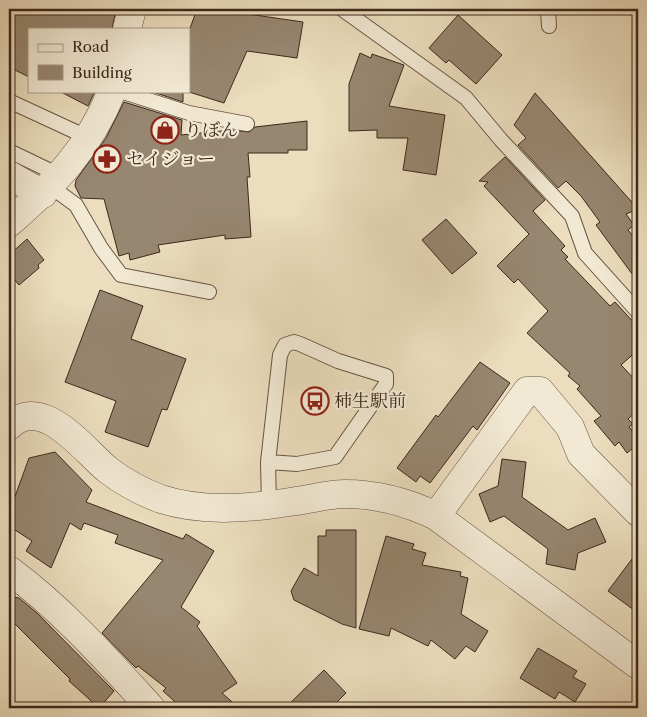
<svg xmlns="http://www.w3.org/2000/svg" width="647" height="717" font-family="'Libre Caslon Text','Noto Serif JP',serif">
<rect width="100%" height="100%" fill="#ebddbd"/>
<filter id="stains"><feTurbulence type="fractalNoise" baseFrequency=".004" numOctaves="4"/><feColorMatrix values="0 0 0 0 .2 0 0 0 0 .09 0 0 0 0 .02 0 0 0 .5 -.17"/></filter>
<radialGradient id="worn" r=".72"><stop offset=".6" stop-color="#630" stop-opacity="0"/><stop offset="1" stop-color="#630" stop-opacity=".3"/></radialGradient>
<g fill="#978670" stroke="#3d281c">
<path d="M9 9H116L112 29H29V77L9 67Z"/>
<path d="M197 9H242L241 13 303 22 297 58 247 51 224 103 189 92V31Z"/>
<path d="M458 15 502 55 476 84 449 60 446 63 429 48Z"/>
<path d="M360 53 371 58 372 54 404 65 389 106 445 115 436 175 403 170 408 138H377V130L349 131V84Z"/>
<path d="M59 91H95L88 106Z"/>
<path d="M150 91H183V102Z"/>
<path d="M535 93 638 209 626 214 634 225 628 230 638 242V282L596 225 600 222 581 196 566 181 558 188 518 145 526 138 514 125Z"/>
<path d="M124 102 182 120 181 135 231 130 249 132 255 127 307 121V150H288V153H248L250 177H247L251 237 225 239V235L158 245 160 252 130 260 129 253 119 256 104 199 81 198 75 186 76 180 106 138Z"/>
<path d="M505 157 545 200 533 211 565 246 561 250 568 257 565 259 610 306 615 302 638 327V350L621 365 638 383V410L628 419 633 424 629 427 638 438V444L627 453 619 442 615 446 594 421 601 416 577 389 580 386 568 376 570 373 527 333 548 311 518 279 514 283 497 266 529 234 484 186 488 182 479 181Z"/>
<path d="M446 219 477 253 452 274 422 240Z"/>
<path d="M27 239 44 260 38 265 39 268 19 285 9 273V255Z"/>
<path d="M100 290 143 306 131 339 186 359 167 410 162 409 148 447 105 432 116 401 65 382Z"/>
<path d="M480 362 510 383 477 430 473 426 430 483 420 476 416 482 397 468 436 415 438 417Z"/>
<path d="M55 452 92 490 86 502 183 539 186 534 214 551 181 607 200 622 197 626 237 683 222 693 239 708H182L163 691 166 688 138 666 136 668 102 633 163 560 115 543 118 535 84 523 81 530 70 523 51 568 26 551 32 541 9 526V513L29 458Z"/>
<path d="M502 459 526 462 522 497 568 530 595 518 606 542 578 553 575 570 546 564 548 549 504 516 490 522 479 494 498 486Z"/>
<path d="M326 530H356V628L342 624 294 600 291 591 304 568 318 576V536H326Z"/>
<path d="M386 536 414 544 412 549 426 553 422 565 461 572 460 576 468 578 461 614 488 631 475 652 466 646 455 659 431 640 428 646 391 628 389 636 359 629Z"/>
<path d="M638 551V613L608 591Z"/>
<path d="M9 596 19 598 37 613 114 691 99 708 69 681 70 679 14 623H9Z"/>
<path d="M538 648 577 671 573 677 586 684 575 702 559 692 555 699 520 678Z"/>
<path d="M324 670 346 693 331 708H285Z"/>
</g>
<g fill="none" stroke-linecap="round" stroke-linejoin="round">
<g stroke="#685544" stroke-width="16">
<g id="service">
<path d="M342 9 466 98 501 140 572 216 585 253 638 312"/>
<path d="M548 9 549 26"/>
<path d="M120 91 189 113 247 124"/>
<path d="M9 101 89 138"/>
<path d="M9 151 61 176"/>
<path d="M50 186 76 205 101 248 121 275 209 292"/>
<path d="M268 462 297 464 335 457 386 384V376L338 361 300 344 294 342 285 345 280 355 268 462 269 505"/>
</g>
</g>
<g stroke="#685544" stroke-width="29">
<g id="minor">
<path d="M127 29 132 9"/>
<path d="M9 175 43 194"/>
<path d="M9 223C56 182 88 150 112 91"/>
<path d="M436 516 527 391H540L570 427 581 454 638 512"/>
<path d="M9 570C62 609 107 660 151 708"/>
</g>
</g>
<g stroke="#685544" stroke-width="29">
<path id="tertiary" d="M9 426C43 393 84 451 108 470 125 483 142 492 161 499 204 513 253 508 296 501 312 499 329 494 345 494 377 494 407 502 436 516L638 665"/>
</g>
<use href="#service" stroke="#f2e9d4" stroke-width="14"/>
<use href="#minor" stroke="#f2e9d4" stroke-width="28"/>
<use href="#tertiary" stroke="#f2e9d4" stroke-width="28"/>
</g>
<defs>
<g id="shop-ring" transform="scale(1.4375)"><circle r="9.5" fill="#f2e9d4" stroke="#8f2418" stroke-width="1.5"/><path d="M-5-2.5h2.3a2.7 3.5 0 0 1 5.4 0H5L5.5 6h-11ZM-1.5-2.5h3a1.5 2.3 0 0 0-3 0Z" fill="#8f2418"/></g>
<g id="pharmacy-ring" transform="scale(1.4375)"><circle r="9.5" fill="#f2e9d4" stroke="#8f2418" stroke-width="1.5"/><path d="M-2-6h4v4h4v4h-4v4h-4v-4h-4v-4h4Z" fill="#8f2418"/></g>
<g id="bus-ring" transform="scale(1.4375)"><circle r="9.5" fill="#f2e9d4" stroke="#8f2418" stroke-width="1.5"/><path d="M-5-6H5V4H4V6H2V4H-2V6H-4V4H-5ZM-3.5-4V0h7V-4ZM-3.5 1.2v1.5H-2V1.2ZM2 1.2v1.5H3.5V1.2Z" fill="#8f2418"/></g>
</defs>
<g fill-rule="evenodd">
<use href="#shop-ring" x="165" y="130"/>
<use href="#pharmacy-ring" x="107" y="159"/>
<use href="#bus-ring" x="315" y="401"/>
</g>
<g text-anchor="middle" stroke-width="4.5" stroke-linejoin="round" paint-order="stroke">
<g font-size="18" fill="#3d281c" stroke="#f2e9d4" text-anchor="start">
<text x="184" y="136">りぼん</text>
<text x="126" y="165">セイジョー</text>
<text x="334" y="407">柿生駅前</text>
</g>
</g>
<rect width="647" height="717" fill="none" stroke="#ebddbd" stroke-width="30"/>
<rect x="10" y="10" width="627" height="697" fill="none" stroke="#3d281c" stroke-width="2.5"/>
<rect x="15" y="15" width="617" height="687" fill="none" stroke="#3d281c"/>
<rect x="28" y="28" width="162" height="65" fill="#f2e9d4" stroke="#aa9c8a"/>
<rect x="38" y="44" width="25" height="8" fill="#f2e9d4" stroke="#aa9c8a"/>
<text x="72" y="52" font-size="15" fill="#3d281c">Road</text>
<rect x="38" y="65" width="25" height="15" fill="#978670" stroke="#aa9c8a"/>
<text x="72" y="78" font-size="15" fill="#3d281c">Building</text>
<rect width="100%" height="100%" filter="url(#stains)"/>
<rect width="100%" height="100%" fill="url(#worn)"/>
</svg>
